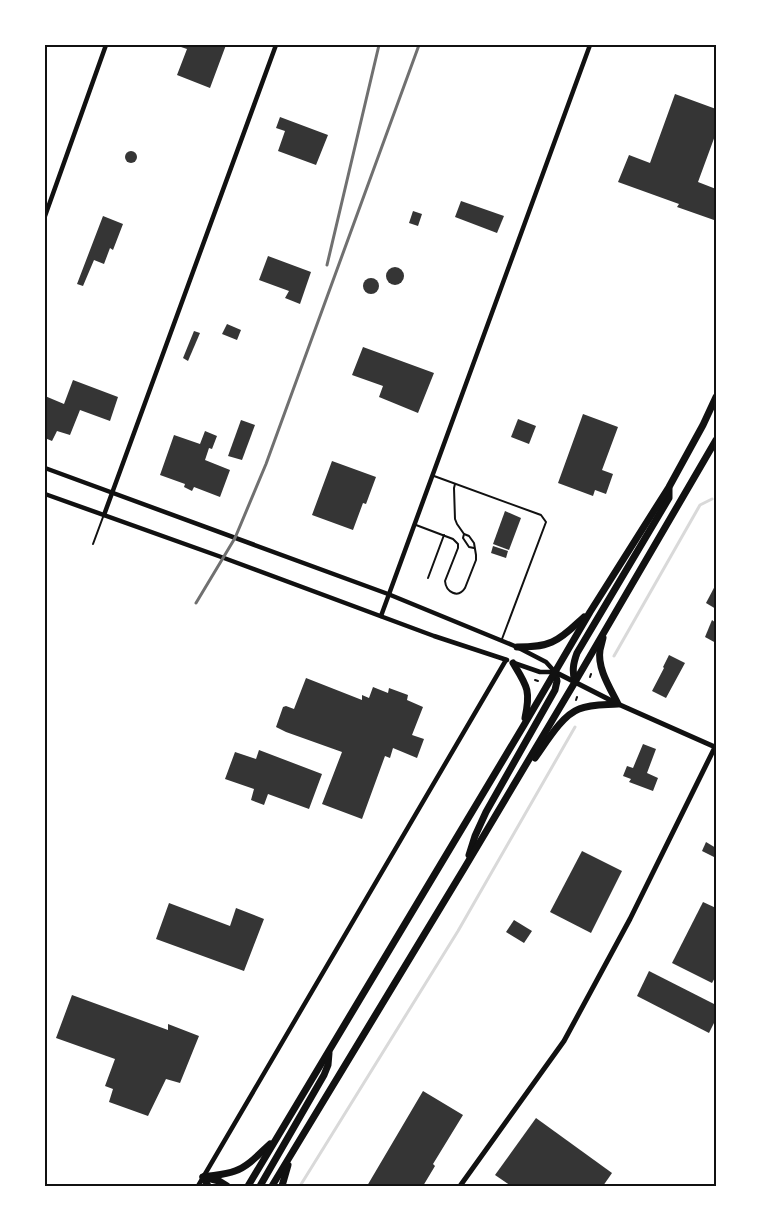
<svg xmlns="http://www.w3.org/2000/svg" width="761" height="1231" font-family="Inter,sans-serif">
<rect width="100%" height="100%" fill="#fff"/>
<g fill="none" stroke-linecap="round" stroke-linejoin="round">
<g stroke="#d9d9d9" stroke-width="3">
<path d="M614 656 700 505 712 499"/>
<path d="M300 1186 458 931 575 727"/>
</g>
</g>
<g fill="#353535">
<path d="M175 45H226L210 88 177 75 187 49Z"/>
<path d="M675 94 716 109V133L698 182 716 189V214L714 220 677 207 679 204 618 182 629 155 650 163Z"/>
<path d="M280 117 328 135 316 165 278 151 285 131 276 128Z"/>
<circle cx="131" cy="157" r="6"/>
<path d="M461 201 504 216 497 233 455 217Z"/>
<path d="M413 211 422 214 418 226 409 223Z"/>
<path d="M103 216 123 224 113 250 110 248 104 264 94 260 83 286 77 284Z"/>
<path d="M268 256 311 272 300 304 285 298 289 291 259 280Z"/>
<circle cx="395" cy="276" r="9"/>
<circle cx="371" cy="286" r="8"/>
<path d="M227 324 241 330 237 340 222 334Z"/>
<path d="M194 331 200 333 188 361 183 358Z"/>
<path d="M363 347 434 373 418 413 379 397 383 386 352 375Z"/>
<path d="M73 380 118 397 110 421 80 410 70 435 57 431 52 441 45 438V396L64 404Z"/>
<path d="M583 414 618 427 602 470 613 474 606 494 595 490 593 496 558 483Z"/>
<path d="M518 419 536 426 529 444 511 437Z"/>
<path d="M241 420 255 425 242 460 228 456Z"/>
<path d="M205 431 217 436 212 449 209 448 205 460 230 470 220 497 194 487 192 491 184 487 185 484 160 475 174 435 200 444Z"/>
<path d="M332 461 376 477 366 504 363 503 353 530 312 515Z"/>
<path d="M505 511 521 518 509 550 493 544Z"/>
<path d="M493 546 508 551 506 558 491 553Z"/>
<path d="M716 584V609L706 603Z"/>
<path d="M712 620 716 623V643L705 637Z"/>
<path d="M669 655 685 663 666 698 652 691 664 668 663 667Z"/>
<path d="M306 678 362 700V695L369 698 373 687 388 693 389 688 408 695 407 700 423 707 412 735 424 739 417 758 393 748 390 758 385 756 362 819 322 804 342 752 286 732 276 727 283 707 286 706 294 709Z"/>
<path d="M643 744 656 749 647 773 658 778 653 791 629 782 631 779 623 776 627 766 633 768Z"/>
<path d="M259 750 322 774 309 809 268 794 264 805 251 800 254 789 225 779 235 752 256 759Z"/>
<path d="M706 842 716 848V858L702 851Z"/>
<path d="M582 851 622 871 591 933 550 912Z"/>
<path d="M703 902 716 908V976L712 983 672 963Z"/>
<path d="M169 903 230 926 236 908 264 919 244 971 156 939Z"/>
<path d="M514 920 532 931 524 943 506 932Z"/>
<path d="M649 971 716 1005V1019L709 1033 637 996Z"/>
<path d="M72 995 168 1030V1024L199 1036 180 1083 166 1079 148 1116 109 1102 113 1089 105 1086 115 1059 56 1038Z"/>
<path d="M423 1091 463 1115 433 1164 435 1166 423 1186H367Z"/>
<path d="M536 1118 612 1173 603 1186H511L495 1175Z"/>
</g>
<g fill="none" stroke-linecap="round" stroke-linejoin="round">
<g stroke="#111" stroke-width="2">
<path d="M590 677 591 674"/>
<path d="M535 680 538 681"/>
<path d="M576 700 577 697"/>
</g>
<g stroke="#111" stroke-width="2">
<path d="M434 476 541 515 546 522 502 639"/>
<path d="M455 484 454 488 455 519 457 524 464 534 463 538 469 547 474 548"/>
<path d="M416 525 453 539 458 544V548L445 581C446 592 458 599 465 588L476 560V555L474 543 469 536 464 534"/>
<path d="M93 544 103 517"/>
<path d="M428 578 444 535"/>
</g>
<g stroke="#111" stroke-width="4.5">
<path d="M45 216 106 45"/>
<path d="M45 468 388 594 517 647 546 662 555 672"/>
<path d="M45 494 224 558 434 636 507 660"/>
<path d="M104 515 276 45"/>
<path d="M381 616 590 45"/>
<path d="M514 663 540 672H555"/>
<path d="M198 1186 506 660"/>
</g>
<path stroke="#111" stroke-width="5" d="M460 1186 564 1041 630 919 715 747 618 704 555 672"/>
<g stroke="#111" stroke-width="7">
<path d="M517 647C528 647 541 647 552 642 564 637 574 626 584 617"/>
<path d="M513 663C527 686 531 690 525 718"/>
<path d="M575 682C572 671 573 664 577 653L669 498V489"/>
<path d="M535 758C546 743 561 716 579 709 591 704 605 705 618 704 610 688 597 668 600 650 601 646 602 642 603 638"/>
<path d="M469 855 475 836 486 812 555 690 557 681 555 672"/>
<path d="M203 1177C214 1175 225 1175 235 1171 249 1166 260 1153 270 1144"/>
<path d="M203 1177 208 1186"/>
<path d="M207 1178 219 1181 227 1186"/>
<path d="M248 1186 524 725 590 612 669 487 703 425 716 397"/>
<path d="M260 1186 324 1075 328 1065 329 1053"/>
<path d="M272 1186 465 867 575 682 716 440"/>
<path d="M282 1186 288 1165"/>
</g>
<g stroke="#707070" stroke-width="3">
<path d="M327 265 379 45"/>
<path d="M196 603 235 538 266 464 419 45"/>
</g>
</g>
<rect width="761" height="1231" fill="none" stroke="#ffffff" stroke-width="92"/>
<rect x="46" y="46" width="669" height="1139" fill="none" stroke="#111" stroke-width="2"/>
</svg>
